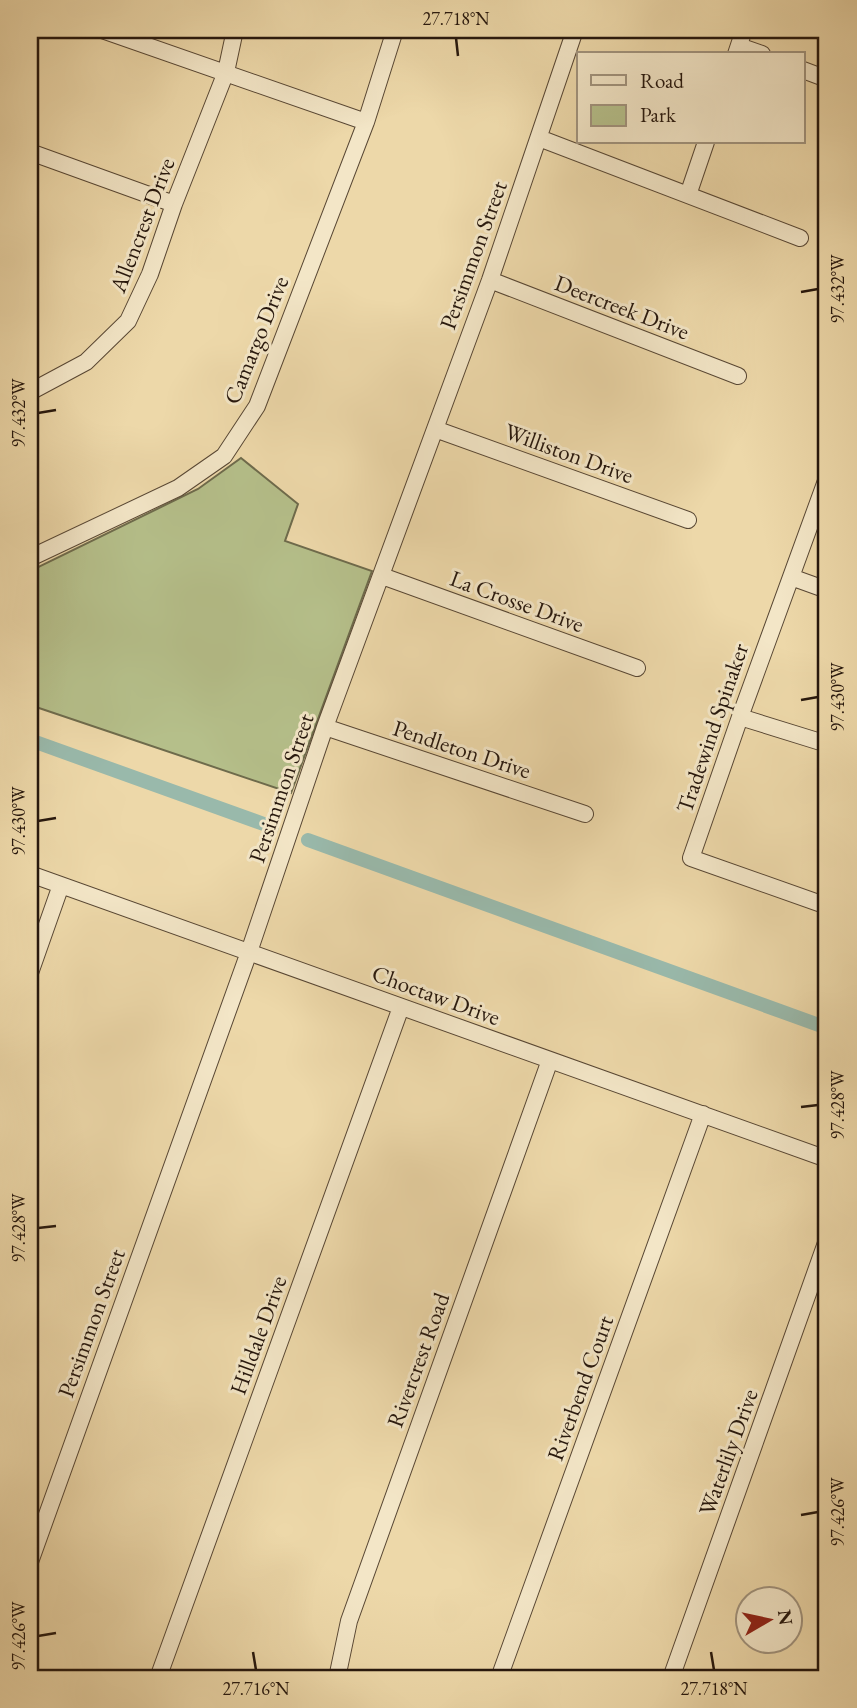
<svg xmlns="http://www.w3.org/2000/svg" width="857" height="1708" font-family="'EB Garamond',serif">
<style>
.green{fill:#b5bf8a;stroke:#6e6b4c;stroke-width:2}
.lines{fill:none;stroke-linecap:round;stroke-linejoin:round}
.canal{stroke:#99b9ab;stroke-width:14}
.street-casing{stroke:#584734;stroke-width:18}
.street{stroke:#f3e6c7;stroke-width:16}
.ticks{fill:none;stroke:#26170d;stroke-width:2.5}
.labels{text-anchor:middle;stroke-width:6;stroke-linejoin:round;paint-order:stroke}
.street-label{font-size:23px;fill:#26170d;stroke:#f3e6c7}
.neatline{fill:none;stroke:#26170d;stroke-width:2.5}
.ticks-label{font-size:18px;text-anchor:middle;fill:#26170d}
</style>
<rect width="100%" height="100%" fill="#edd8a9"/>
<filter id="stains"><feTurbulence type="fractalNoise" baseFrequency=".00286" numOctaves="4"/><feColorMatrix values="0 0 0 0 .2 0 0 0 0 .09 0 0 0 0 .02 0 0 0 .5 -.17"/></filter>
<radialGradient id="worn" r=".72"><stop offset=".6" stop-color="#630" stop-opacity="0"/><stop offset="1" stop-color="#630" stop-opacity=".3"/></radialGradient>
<path class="green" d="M241,458L298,504L285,541L372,571L291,793L30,705V571L198,489Z"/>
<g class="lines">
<path class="canal" d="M30,740L272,827
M308,840L827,1028"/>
<defs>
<path id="street" d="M102,30L366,122
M739,46L762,54
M736,54L744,30
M803,70L827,79
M539,138L800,238
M30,152L174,204
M688,195L706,142
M490,280L738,376
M30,392L86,362L128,321L150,274L174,204L226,72L235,30
M435,429L688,520
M827,478L740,717L691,858L827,906
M30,558L178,488L224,456L257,406L366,122L395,30
M382,576L637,668
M791,577L827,590
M740,717L827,744
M325,727L585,814
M30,874L827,1159
M30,973L61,885
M30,1562L249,952L325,727L490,280L575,30
M30,1677L32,1678
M158,1678L401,1007
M337,1678L349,1621L550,1060
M499,1678L703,1114
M671,1678L827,1240"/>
</defs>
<use href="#street" class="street-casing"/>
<use href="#street" class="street"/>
</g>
<path class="ticks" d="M456,38L458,56M801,292L818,289M38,413L56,410M801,700L818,697M38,821L56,818M801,1107L818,1105M38,1228L56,1226M801,1515L818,1512M38,1636L56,1633M253,1652L256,1670M711,1652L714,1670"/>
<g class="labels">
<g class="street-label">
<text transform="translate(142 225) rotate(-69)" y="8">Allencrest Drive</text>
<text transform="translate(473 255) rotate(-70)" y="8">Persimmon Street</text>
<text transform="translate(622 307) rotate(21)" y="8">Deercreek Drive</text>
<text transform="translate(256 340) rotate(-68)" y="8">Camargo Drive</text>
<text transform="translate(569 453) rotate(20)" y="8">Williston Drive</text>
<text transform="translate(517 601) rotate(20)" y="8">La Crosse Drive</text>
<text transform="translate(712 728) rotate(-71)" y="8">Tradewind Spinaker</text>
<text transform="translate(462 749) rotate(18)" y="8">Pendleton Drive</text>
<text transform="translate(281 788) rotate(-71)" y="8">Persimmon Street</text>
<text transform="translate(436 995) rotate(20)" y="8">Choctaw Drive</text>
<text transform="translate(91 1323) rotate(-70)" y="8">Persimmon Street</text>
<text transform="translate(258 1335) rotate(-70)" y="8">Hilldale Drive</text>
<text transform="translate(418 1360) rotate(-70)" y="8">Rivercrest Road</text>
<text transform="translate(580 1388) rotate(-70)" y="8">Riverbend Court</text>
<text transform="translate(728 1452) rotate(-70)" y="8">Waterlily Drive</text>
</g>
</g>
<rect width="857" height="1708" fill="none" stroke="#edd8a9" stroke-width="77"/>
<rect x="577" y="52" width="228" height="91" fill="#f3e6c7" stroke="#a1937d" stroke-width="2"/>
<rect x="591" y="75" width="35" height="10" fill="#f3e6c7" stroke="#a1937d" stroke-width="2"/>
<text x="640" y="88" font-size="21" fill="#26170d">Road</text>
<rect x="591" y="105" width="35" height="21" fill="#b5bf8a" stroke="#a1937d" stroke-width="2"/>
<text x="640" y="122" font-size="21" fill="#26170d">Park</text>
<g transform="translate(769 1620) rotate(81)"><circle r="33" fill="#f3e6c7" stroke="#a1937d" stroke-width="2"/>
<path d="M0-5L12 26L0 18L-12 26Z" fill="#8f2418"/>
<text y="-10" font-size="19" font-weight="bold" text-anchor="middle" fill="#26170d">N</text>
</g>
<rect x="38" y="38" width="780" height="1632" class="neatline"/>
<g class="ticks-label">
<text x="456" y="25">27.718°N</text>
<text transform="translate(838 289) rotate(-90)" y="6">97.432°W</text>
<text transform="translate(19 413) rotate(-90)" y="6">97.432°W</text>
<text transform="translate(838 697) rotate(-90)" y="6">97.430°W</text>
<text transform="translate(19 821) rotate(-90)" y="6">97.430°W</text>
<text transform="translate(838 1105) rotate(-90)" y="6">97.428°W</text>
<text transform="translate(19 1228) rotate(-90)" y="6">97.428°W</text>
<text transform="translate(838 1512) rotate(-90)" y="6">97.426°W</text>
<text transform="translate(19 1636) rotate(-90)" y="6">97.426°W</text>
<text x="256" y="1695">27.716°N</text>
<text x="714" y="1695">27.718°N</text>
</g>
<rect width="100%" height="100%" filter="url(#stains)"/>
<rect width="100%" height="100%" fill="url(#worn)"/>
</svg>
